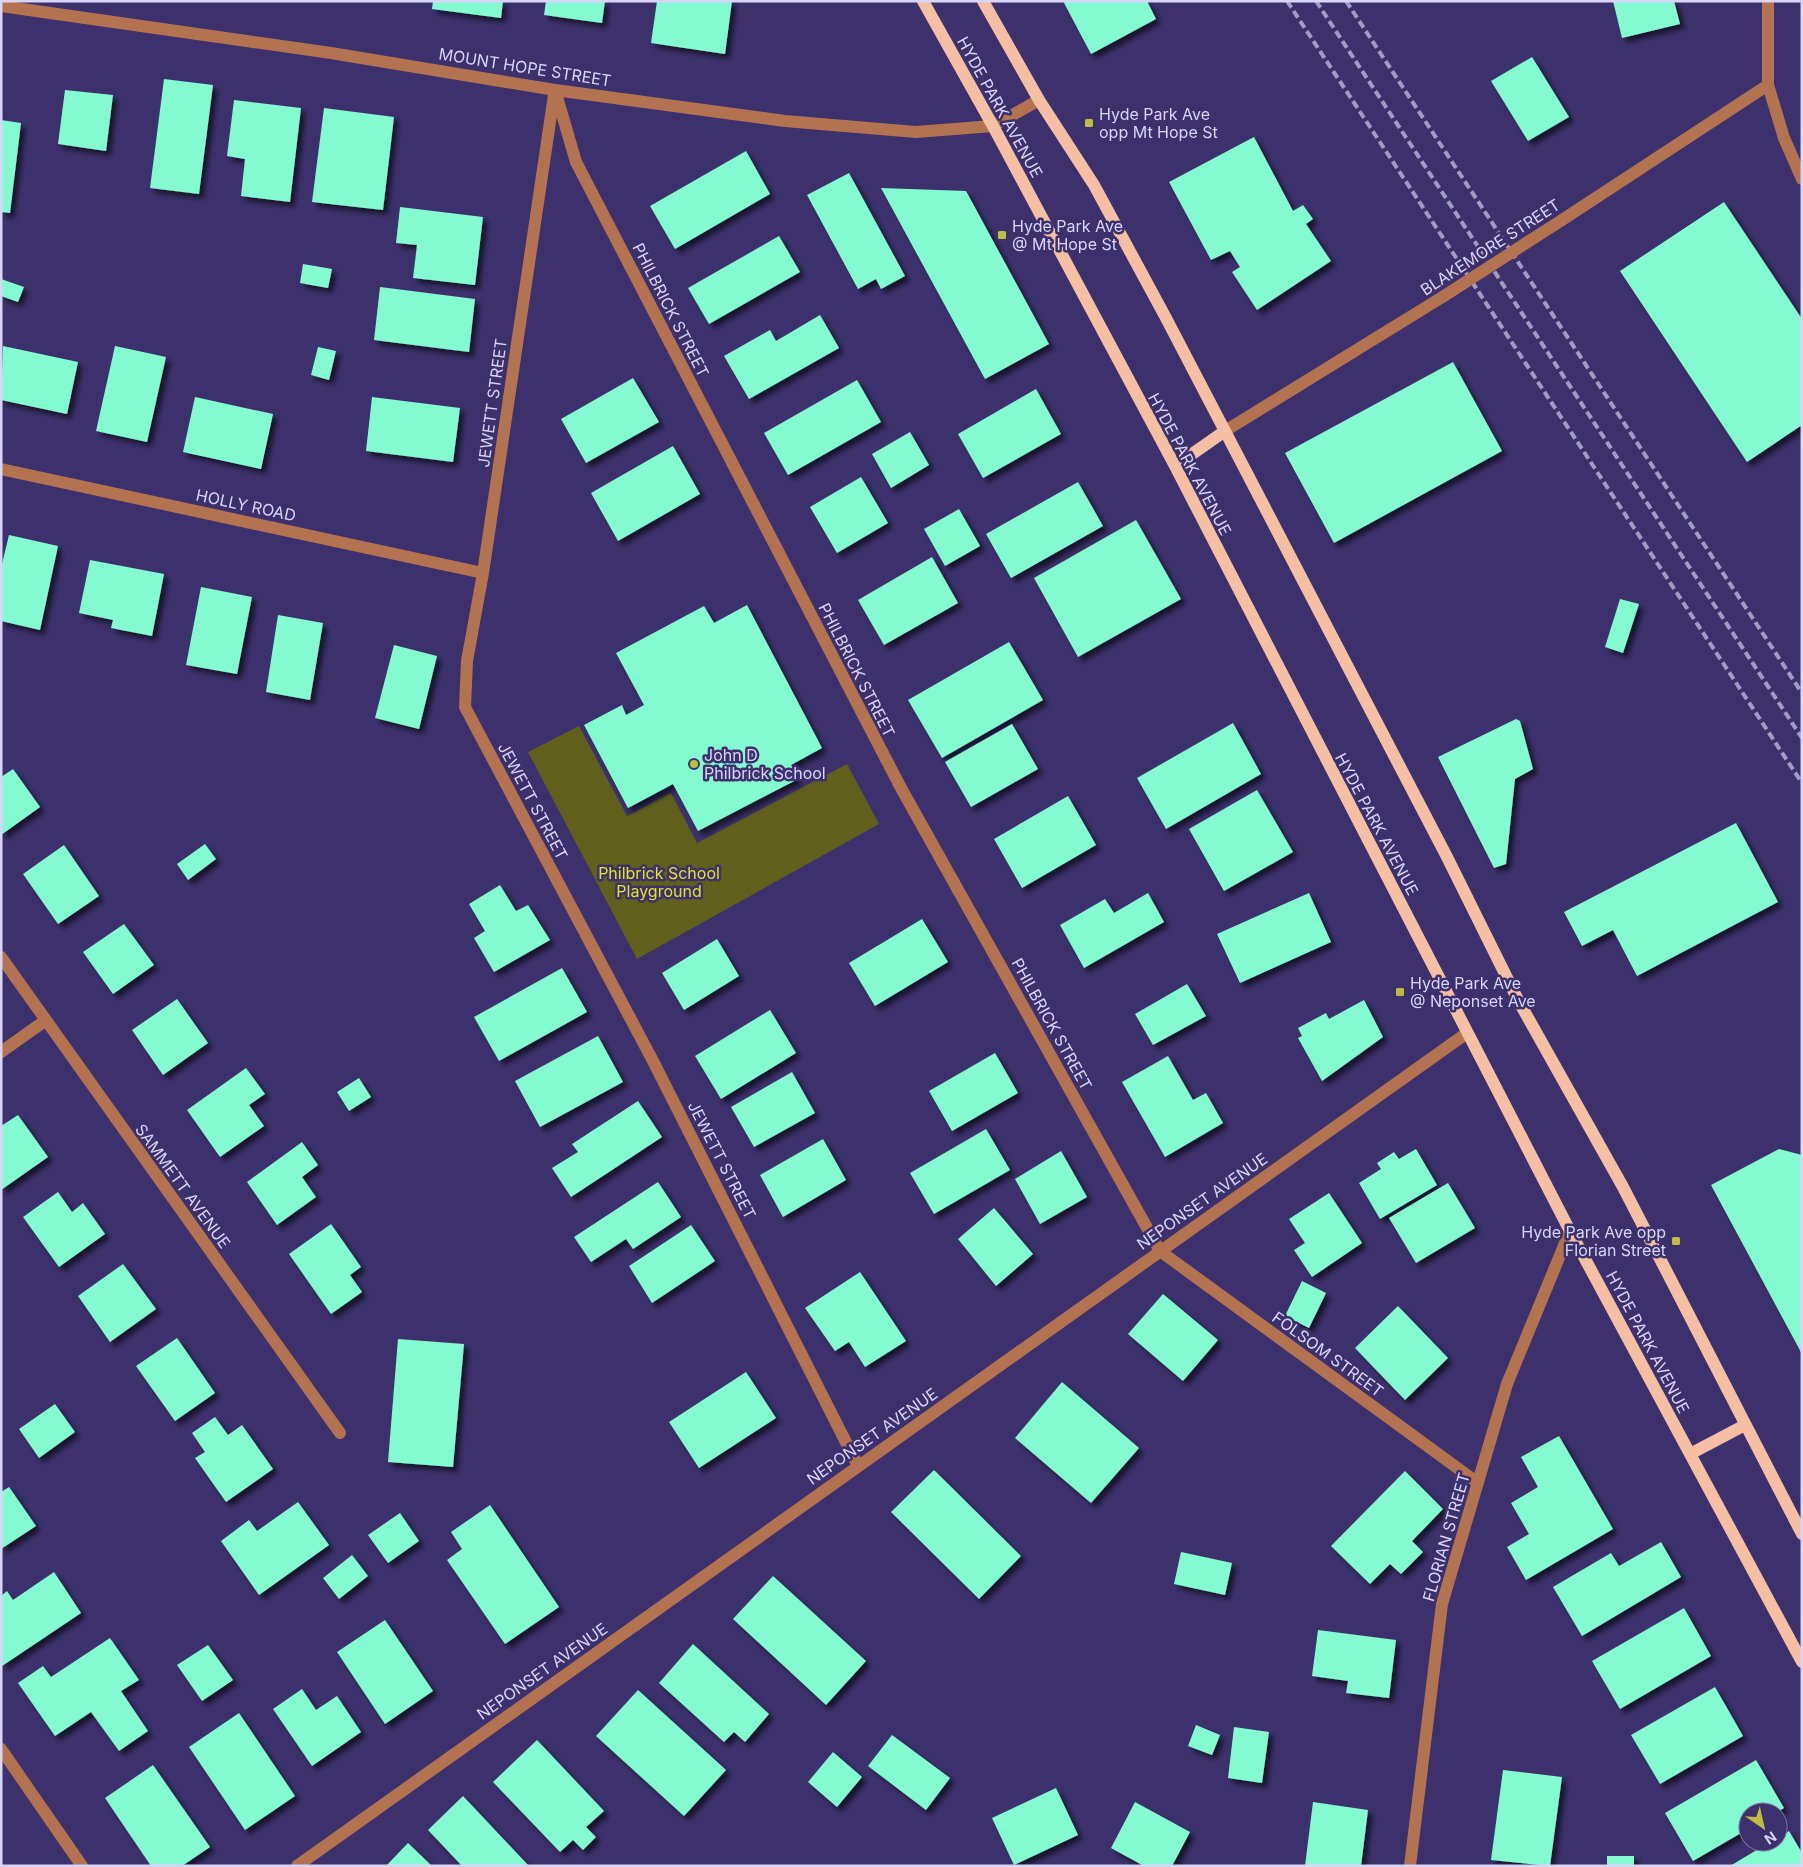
<svg xmlns="http://www.w3.org/2000/svg" width="1803" height="1867" font-family="Inter,sans-serif">
<style>
.green{fill:#60601c}
.building{fill:#84fad1;filter:url(#shadow)}
.lines{fill:none;stroke-linecap:round;stroke-linejoin:round}
.minor{stroke:#b47350;stroke-width:12}
.major{stroke:#f5bfa3;stroke-width:12}
.rail{stroke:#a19bc7;stroke-width:4;stroke-dasharray:8 4;stroke-linecap:butt}
.minor-bridge{stroke:#b47350;stroke-width:12}
.poi-dot{fill:#bfbe41;stroke:#3c316c;stroke-width:2}
.labels{text-anchor:middle;stroke-width:5;stroke-linejoin:round;paint-order:stroke}
.street-label{font-size:16px;fill:#d8d5f9;stroke:#3c316c}
.poi-label{font-size:16px;fill:#d8d5f9;stroke:#3c316c;text-anchor:start}
.park-label{font-size:16px;fill:#e4e226;stroke:#3c316c}
</style>
<defs>
<filter id="shadow"><feDropShadow dx="4.5" dy="4.5" stdDeviation="2.5" flood-color="#0009"/></filter>
</defs>
<rect width="100%" height="100%" fill="#3c316c"/>
<path class="green" d="M579,726L627,816L671,793L697,843L847,764L879,824L637,959L528,752Z"/>
<path class="building" d="M433,1H503L501,18L432,9Z
M546,1H605L602,23L544,15Z
M657,1H732L725,54L651,43Z
M1063,1H1147L1156,19L1091,54Z
M1613,1H1674L1680,24L1622,38Z
M1532,57L1569,117L1528,141L1491,81Z
M164,79L213,85L199,194L150,188Z
M65,90L113,95L106,151L58,144Z
M234,100L301,108L290,202L241,196L245,159L227,156Z
M324,108L394,117L383,210L312,202Z
M1,120L21,123L10,213L1,212Z
M1254,137L1293,211L1303,205L1313,219L1306,224L1331,261L1257,310L1232,272L1240,267L1230,251L1211,260L1169,182Z
M746,151L770,194L675,249L650,206Z
M849,173L905,276L881,289L876,279L858,289L807,195Z
M881,188L966,191L1049,344L985,379Z
M1724,202L1802,319V425L1747,462L1620,271Z
M400,207L483,217L475,285L413,278L417,245L396,243Z
M779,236L800,272L709,324L688,288Z
M303,264L332,269L328,288L300,283Z
M1,279L24,287L18,302L1,296Z
M380,287L475,299L469,352L374,340Z
M820,315L839,348L749,399L724,356L770,330L776,341Z
M3,346L78,362L67,414L1,400Z
M115,346L166,357L147,442L96,431Z
M318,347L336,351L329,380L311,375Z
M1453,362L1502,451L1334,543L1285,453Z
M633,378L659,422L586,463L561,419Z
M857,380L881,422L788,475L764,433Z
M1036,389L1061,434L983,478L958,434Z
M195,397L273,414L261,469L183,452Z
M372,397L460,408L453,462L366,451Z
M910,432L929,465L891,488L872,454Z
M673,446L700,494L618,541L591,493Z
M861,477L888,523L837,553L810,507Z
M1078,482L1103,526L1011,578L986,534Z
M959,509L980,546L945,566L924,529Z
M1136,520L1181,599L1078,657L1034,578Z
M9,535L58,546L40,630L1,621V568Z
M932,557L958,603L884,645L858,600Z
M90,560L164,574L152,636L111,628L113,620L79,613Z
M201,587L252,597L237,674L186,665Z
M1620,599L1639,604L1623,653L1605,647Z
M747,605L822,748L791,765L798,779L698,831L673,784L628,808L584,725L622,705L626,715L644,705L616,653L704,606L714,623Z
M278,615L323,623L310,700L266,692Z
M1009,642L1043,700L942,758L908,700Z
M394,645L437,656L419,729L375,718Z
M1516,719L1520,721L1533,769L1515,779L1506,864L1494,868L1438,757Z
M1233,723L1261,774L1166,829L1137,778Z
M1012,724L1038,769L971,807L945,762Z
M13,769L40,807L1,835V777Z
M1257,790L1293,852L1224,891L1189,829Z
M1068,796L1096,845L1022,888L994,839Z
M1736,823L1778,902L1637,976L1613,930L1582,946L1564,912Z
M205,844L216,859L188,880L177,864Z
M64,845L99,896L58,924L23,874Z
M500,885L516,911L528,905L550,940L494,972L474,938L485,931L469,904Z
M1148,893L1164,922L1084,968L1060,925L1105,899L1114,913Z
M1309,893L1331,942L1240,983L1217,934Z
M922,919L948,962L875,1006L849,963Z
M124,924L154,965L113,994L83,952Z
M717,939L739,976L684,1010L662,973Z
M562,968L587,1012L499,1061L474,1017Z
M1187,984L1206,1016L1153,1045L1135,1014Z
M177,999L208,1043L163,1075L132,1030Z
M1364,1000L1383,1037L1322,1081L1298,1038L1302,1036L1298,1028L1326,1013L1329,1019Z
M770,1010L796,1053L721,1099L695,1056Z
M598,1036L623,1082L540,1127L515,1081Z
M995,1053L1018,1093L952,1131L929,1091Z
M1168,1056L1193,1100L1206,1093L1223,1123L1165,1157L1122,1082Z
M246,1068L265,1094L249,1105L264,1126L220,1157L187,1110Z
M792,1072L815,1113L754,1147L731,1107Z
M359,1078L371,1097L349,1111L337,1092Z
M638,1101L662,1137L571,1197L552,1168L578,1152L572,1144Z
M18,1115L48,1157L1,1190V1126Z
M986,1129L1010,1170L934,1214L910,1173Z
M823,1139L846,1180L783,1217L760,1175Z
M302,1142L318,1165L302,1177L316,1197L277,1225L247,1182Z
M1416,1149L1437,1185L1380,1219L1359,1183L1381,1169L1377,1163L1394,1152L1399,1159Z
M1779,1149L1802,1155V1354L1711,1185Z
M1061,1151L1087,1197L1040,1224L1015,1179Z
M658,1182L681,1217L633,1249L626,1239L591,1262L574,1237Z
M1448,1183L1475,1228L1416,1263L1389,1218Z
M58,1192L72,1212L83,1203L105,1234L59,1267L23,1217Z
M1329,1193L1362,1243L1312,1277L1294,1250L1305,1243L1289,1219Z
M994,1208L1033,1254L996,1286L958,1239Z
M331,1224L361,1267L350,1275L362,1292L331,1314L289,1254Z
M691,1225L715,1261L652,1303L629,1266Z
M123,1264L156,1309L110,1342L78,1296Z
M860,1272L906,1341L865,1367L849,1342L835,1351L805,1308Z
M1302,1281L1326,1293L1309,1328L1285,1316Z
M1163,1294L1218,1340L1183,1381L1128,1334Z
M1398,1306L1448,1358L1405,1400L1355,1348Z
M177,1338L215,1393L175,1421L136,1366Z
M398,1339L464,1344L453,1467L388,1462Z
M746,1372L776,1418L699,1468L669,1422Z
M1062,1382L1139,1448L1091,1503L1015,1438Z
M55,1404L75,1432L39,1458L19,1429Z
M215,1417L228,1435L242,1425L273,1469L226,1502L195,1458L205,1452L192,1433Z
M1559,1436L1613,1529L1526,1580L1507,1547L1529,1534L1511,1503L1538,1487L1521,1457Z
M934,1470L1021,1556L979,1599L891,1512Z
M1405,1471L1443,1509L1412,1541L1423,1552L1401,1574L1390,1564L1370,1584L1331,1546Z
M9,1487L36,1526L1,1549V1492Z
M298,1502L329,1545L259,1595L221,1541L249,1520L257,1531Z
M490,1505L559,1607L505,1644L447,1560L462,1549L451,1532Z
M400,1513L419,1541L388,1563L368,1535Z
M1661,1542L1681,1577L1582,1636L1553,1587L1611,1553L1619,1566Z
M1181,1552L1232,1563L1225,1595L1174,1584Z
M352,1555L368,1576L339,1599L323,1578Z
M54,1572L81,1613L2,1666L1,1596L7,1591L13,1600Z
M773,1576L866,1661L826,1705L733,1619Z
M1684,1608L1711,1656L1620,1709L1592,1661Z
M385,1620L433,1691L385,1724L337,1652Z
M1318,1630L1396,1640L1389,1698L1346,1693L1348,1681L1312,1676Z
M110,1638L139,1680L121,1691L148,1731L119,1751L91,1712L55,1736L18,1683L43,1666L51,1677Z
M693,1644L769,1714L745,1742L734,1732L724,1742L659,1683Z
M208,1645L233,1680L202,1701L177,1665Z
M1715,1687L1743,1736L1660,1784L1631,1735Z
M302,1689L316,1710L337,1696L361,1732L312,1766L273,1709Z
M638,1690L726,1770L684,1816L596,1736Z
M239,1713L295,1796L245,1830L189,1747Z
M1196,1725L1220,1735L1212,1755L1188,1746Z
M1234,1727L1269,1732L1262,1783L1228,1778Z
M892,1735L950,1778L926,1810L868,1766Z
M537,1740L604,1811L586,1827L596,1837L583,1850L573,1840L560,1852L493,1782Z
M833,1752L862,1777L837,1807L808,1782Z
M1756,1760L1784,1808L1777,1812H1748V1829L1693,1861L1665,1813Z
M153,1765L210,1847L182,1866H151L105,1798Z
M1503,1770L1562,1777L1550,1866L1491,1860Z
M1056,1788L1078,1835L1014,1865L992,1818Z
M463,1796L529,1866H462L428,1830Z
M1135,1802L1190,1832L1172,1866H1144L1111,1848Z
M1313,1802L1368,1810L1361,1866H1305Z
M1789,1831L1802,1853V1866H1730L1770,1842H1778V1838Z
M408,1843L432,1866H386Z
M1607,1856H1634V1866H1607Z"/>
<g class="lines">
<path class="minor" d="M1768,1V85L1784,138L1802,179
M1,6L331,53L555,90L785,121L916,132L993,126L1039,100
M555,90L576,162L901,788L1160,1251L1478,1483
M554,95L483,573L467,661L465,707L653,1061L858,1466
M1562,220L1768,85
M1225,431L1444,296
M1,469L483,573
M1,957L340,1433
M1,1052L46,1020
M1,1749L82,1866
M297,1866L1467,1033
M1410,1866L1442,1604L1507,1384L1570,1231"/>
<path class="major" d="M923,1L993,126L1175,466L1570,1231L1802,1662
M983,1L1039,100L1094,185L1166,318L1447,857L1518,1000L1623,1187L1802,1534
M1175,466L1225,431
M1690,1454L1745,1425"/>
<path class="rail" d="M1287,1L1802,783
M1316,1L1802,738
M1346,1L1802,693"/>
<path class="minor-bridge" d="M1444,296L1562,220"/>
</g>
<g class="poi-dot">
<rect x="1084" y="118" width="10" height="10" rx="2.5"/>
<rect x="997" y="230" width="10" height="10" rx="2.5"/>
<circle cx="694" cy="764" r="5"/>
<rect x="1395" y="987" width="10" height="10" rx="2.5"/>
<rect x="1671" y="1236" width="10" height="10" rx="2.5"/>
</g>
<g class="labels">
<g class="street-label">
<text transform="translate(525 67) rotate(9)" y="6">MOUNT HOPE STREET</text>
<text transform="translate(1000 107) rotate(61)" y="6">HYDE PARK AVENUE</text>
<text transform="translate(1490 247) rotate(-33)" y="6">BLAKEMORE STREET</text>
<text transform="translate(671 310) rotate(63)" y="6">PHILBRICK STREET</text>
<text transform="translate(492 403) rotate(-82)" y="6">JEWETT STREET</text>
<text transform="translate(1190 464) rotate(62)" y="6">HYDE PARK AVENUE</text>
<text transform="translate(246 505) rotate(12)" y="6">HOLLY ROAD</text>
<text transform="translate(857 670) rotate(63)" y="6">PHILBRICK STREET</text>
<text transform="translate(533 801) rotate(62)" y="6">JEWETT STREET</text>
<text transform="translate(1377 824) rotate(62)" y="6">HYDE PARK AVENUE</text>
<text transform="translate(1052 1024) rotate(61)" y="6">PHILBRICK STREET</text>
<text transform="translate(722 1160) rotate(63)" y="6">JEWETT STREET</text>
<text transform="translate(183 1186) rotate(54)" y="6">SAMMETT AVENUE</text>
<text transform="translate(1202 1201) rotate(-35)" y="6">NEPONSET AVENUE</text>
<text transform="translate(1648 1342) rotate(62)" y="6">HYDE PARK AVENUE</text>
<text transform="translate(1328 1354) rotate(36)" y="6">FOLSOM STREET</text>
<text transform="translate(872 1436) rotate(-35)" y="6">NEPONSET AVENUE</text>
<text transform="translate(1446 1537) rotate(-74)" y="6">FLORIAN STREET</text>
<text transform="translate(542 1671) rotate(-35)" y="6">NEPONSET AVENUE</text>
</g>
<g class="poi-label">
<text x="1099" y="120">Hyde Park Ave<tspan x="1099" dy="18">opp Mt Hope St</tspan></text>
<text x="1012" y="232">Hyde Park Ave<tspan x="1012" dy="18">@ Mt Hope St</tspan></text>
<text x="704" y="761">John D<tspan x="704" dy="18">Philbrick School</tspan></text>
<text x="1410" y="989">Hyde Park Ave<tspan x="1410" dy="18">@ Neponset Ave</tspan></text>
<text x="1666" y="1238" text-anchor="end">Hyde Park Ave opp<tspan x="1666" dy="18">Florian Street</tspan></text>
</g>
<g class="park-label">
<text x="659" y="879">Philbrick School<tspan x="659" dy="18">Playground</tspan></text>
</g>
</g>
<rect width="1803" height="1867" fill="none" stroke="#d8d5f9" stroke-width="5"/>
<g transform="translate(1763 1827) rotate(146)"><circle r="24" fill="#3c316c" stroke="#7a73a4"/>
<path d="M0-4L9 19L0 12L-9 19Z" fill="#bfbe41"/>
<text y="-8" font-size="14" font-weight="bold" text-anchor="middle" fill="#d8d5f9">N</text>
</g>
</svg>
